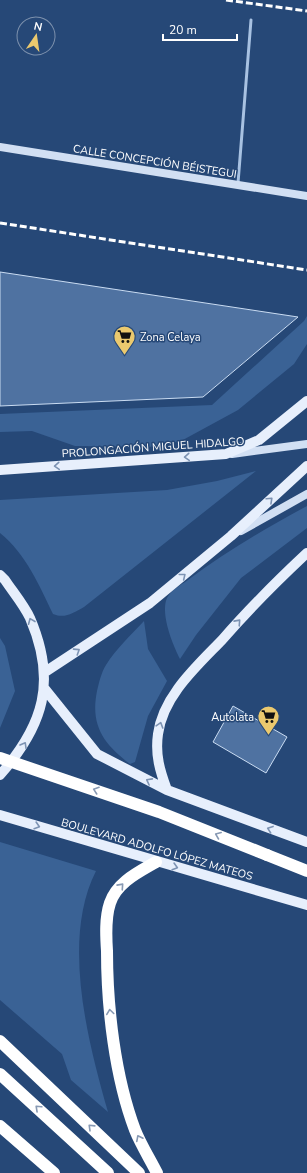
<svg xmlns="http://www.w3.org/2000/svg" width="307" height="1173" font-family="'Nunito Sans',sans-serif">
<style>
.green{fill:#3a6295}
.building{fill:#4f72a1;stroke:#cadcf2}
.lines{fill:none;stroke-linecap:round;stroke-linejoin:round}
.lane{stroke:#a8c2e2;stroke-width:3}
.secondary{stroke:#d1dff3;stroke-width:8}
.primary{stroke:#e7effc;stroke-width:10}
.highway{stroke:#fff;stroke-width:12}
.rail{stroke:#fff;stroke-width:3;stroke-dasharray:7 3;stroke-linecap:butt}
.highway-bridge{stroke:#fff;stroke-width:12}
.oneway{stroke:#7d93b3}
.oneway2{stroke:#889ab4}
.labels{text-anchor:middle;stroke-width:3;stroke-linejoin:round;paint-order:stroke}
.street-label{font-size:11px;fill:#fff;stroke:#264877}
.poi-label{font-size:11px;fill:#fff;stroke:#264877;text-anchor:start}
</style>
<rect width="100%" height="100%" fill="#264877"/>
<path class="green" d="M307,316V344L294,364L238,410L181,441L149,447L75,446L32,431L0,432V414L212,405L304,321Z
M256,471L84,607C73,613 65,619 53,614C39,585 26,554 0,533V500L167,490L217,481Z
M307,506V528L241,578L196,635L180,659C173,645 160,614 167,598C171,590 181,585 188,580C225,552 266,528 307,506Z
M144,621L148,649L167,681L148,716L135,762L130,764C104,744 90,726 97,691C99,683 101,673 106,665C116,649 131,635 144,621Z
M0,638L5,646L15,691L0,728Z
M0,842L96,871C61,940 88,1042 108,1112L71,1080L62,1054L0,1000Z"/>
<path class="building" d="M0,272L298,317L203,397L0,406Z
M233,706L287,737L266,773L213,742Z"/>
<g class="lines">
<path class="lane" d="M238,183L251,20"/>
<path class="secondary" d="M0,147L307,196
M232,454L307,444
M241,531L307,494"/>
<path class="primary" d="M0,470L226,454L259,440L307,401
M0,575L5,580C13,592 24,605 30,618C57,681 44,725 0,775
M45,672L150,603L231,536L307,466
M44,688L97,754L167,790L307,842
M167,790C160,771 155,755 158,734C163,696 197,666 222,640C249,609 277,581 307,553
M0,815L307,905"/>
<path class="highway" d="M267,855L307,871
M156,862C139,872 117,882 110,903C105,918 106,936 107,951C107,1008 115,1077 135,1130C141,1145 150,1159 157,1173
M0,1041L139,1173
M0,1074L108,1173
M0,1126L54,1173"/>
<path class="rail" d="M226,0L307,11
M0,223L307,270"/>
<path class="highway-bridge" d="M0,758L159,812L267,855"/>
</g>
<defs><path id="oneway-chevron" d="M-2-3.5L2.5 0L-2 3.5" fill="none" stroke-width="1.6" stroke-linecap="round" stroke-linejoin="round"/></defs>
<g class="oneway">
<use href="#oneway-chevron" transform="translate(187 457) rotate(176)"/>
<use href="#oneway-chevron" transform="translate(57 466) rotate(176)"/>
<use href="#oneway-chevron" transform="translate(270 500) rotate(-43)"/>
<use href="#oneway-chevron" transform="translate(183 576) rotate(-39)"/>
<use href="#oneway-chevron" transform="translate(31 621) rotate(-112)"/>
<use href="#oneway-chevron" transform="translate(238 622) rotate(-48)"/>
<use href="#oneway-chevron" transform="translate(77 651) rotate(-33)"/>
<use href="#oneway-chevron" transform="translate(160 725) rotate(-73)"/>
<use href="#oneway-chevron" transform="translate(24 745) rotate(-60)"/>
<use href="#oneway-chevron" transform="translate(149 781) rotate(-152)"/>
<use href="#oneway-chevron" transform="translate(37 826) rotate(17)"/>
<use href="#oneway-chevron" transform="translate(270 829) rotate(-160)"/>
<use href="#oneway-chevron" transform="translate(175 867) rotate(16)"/>
</g>
<g class="oneway2">
<use href="#oneway-chevron" transform="translate(96 790) rotate(-161)"/>
<use href="#oneway-chevron" transform="translate(218 835) rotate(-158)"/>
<use href="#oneway-chevron" transform="translate(121 886) rotate(-48)"/>
<use href="#oneway-chevron" transform="translate(110 1012) rotate(-98)"/>
<use href="#oneway-chevron" transform="translate(38 1108) rotate(-137)"/>
<use href="#oneway-chevron" transform="translate(91 1127) rotate(-136)"/>
<use href="#oneway-chevron" transform="translate(139 1138) rotate(-117)"/>
</g>
<defs>
<symbol id="supermarket-pin" viewBox="-11 -11 22 30"><path d="M0 17L-7.5 6A9.5 9.5 0 1 1 7.5 6Z" fill="#ebc96e" stroke="#264877"/><path d="M-6-5.5h2.5l.6 2H6L4.5 2H-2.5L-4.4-4H-6ZM-1.5 3.2a1.3 1.3 0 1 0 .1 0ZM3 3.2a1.3 1.3 0 1 0 .1 0Z" fill="#111"/></symbol>
</defs>
<g fill-rule="evenodd">
<use href="#supermarket-pin" x="112" y="324" width="25" height="34"/>
<use href="#supermarket-pin" x="256" y="704" width="25" height="34"/>
</g>
<g class="labels">
<g class="street-label">
<text transform="translate(155 161) rotate(9)" y="4">CALLE CONCEPCIÓN BÉISTEGUI</text>
<text transform="translate(153 447) rotate(-4)" y="4">PROLONGACIÓN MIGUEL HIDALGO</text>
<text transform="translate(157 849) rotate(16)" y="4">BOULEVARD ADOLFO LÓPEZ MATEOS</text>
</g>
<g class="poi-label">
<text x="140" y="341">Zona Celaya</text>
<text x="254" y="721" text-anchor="end">Autolata</text>
</g>
</g>
<g transform="translate(36 36) rotate(13)"><circle r="19" fill="#264877" stroke="#7d91ad"/>
<path d="M0-3L7 15L0 10L-7 15Z" fill="#ebc96e"/>
<text y="-6" font-size="11" font-weight="bold" text-anchor="middle" fill="#ffffff">N</text>
</g>
<path d="M163 34v6h74v-6" fill="none" stroke="#ffffff" stroke-width="2"/>
<text x="169" y="34" font-size="12" fill="#ffffff" stroke="#264877" stroke-width="3" paint-order="stroke">20 m</text>
</svg>
